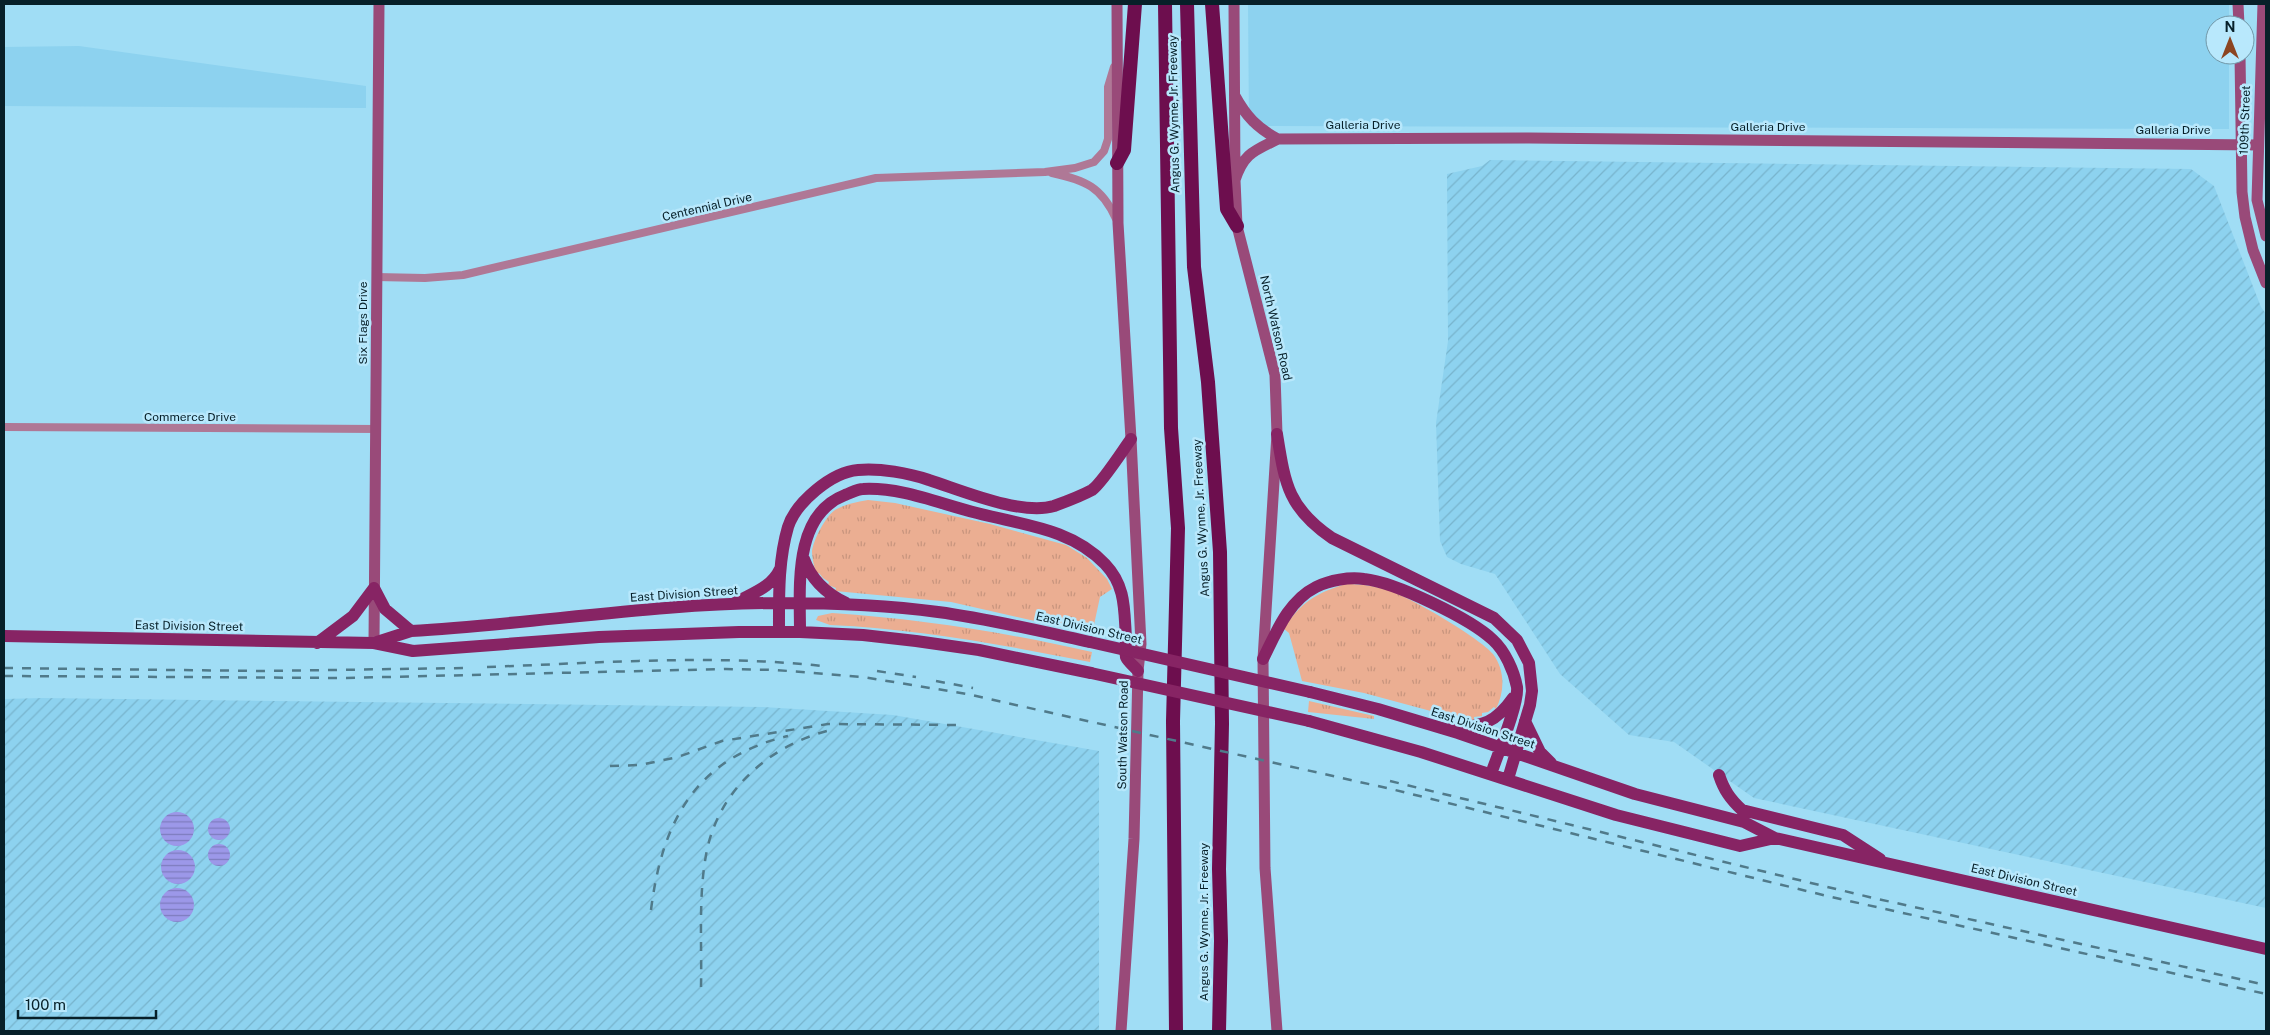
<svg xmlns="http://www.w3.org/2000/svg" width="2270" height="1035" font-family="'Public Sans',sans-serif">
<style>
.built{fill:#8dd2ef}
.industrial{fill:url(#industrial-furrows)}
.grass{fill:url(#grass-tufts)}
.water{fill:url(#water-rules)}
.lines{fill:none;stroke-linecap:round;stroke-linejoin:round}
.street{stroke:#af7896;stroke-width:8}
.secondary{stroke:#994a79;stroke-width:11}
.primary{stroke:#872464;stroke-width:12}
.highway{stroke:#6d0e4e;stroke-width:14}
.rail{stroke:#507a8a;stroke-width:2.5;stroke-dasharray:9 9;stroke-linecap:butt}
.primary-bridge{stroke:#872464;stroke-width:12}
.labels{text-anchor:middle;stroke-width:5;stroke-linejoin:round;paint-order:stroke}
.street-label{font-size:12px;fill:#072029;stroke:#b8e8fc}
</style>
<defs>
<pattern id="industrial-furrows" width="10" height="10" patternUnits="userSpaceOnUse" patternTransform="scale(1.25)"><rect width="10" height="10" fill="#8dd2ef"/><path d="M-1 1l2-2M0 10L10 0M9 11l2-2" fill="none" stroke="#78b4cd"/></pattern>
<pattern id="grass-tufts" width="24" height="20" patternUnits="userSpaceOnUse" patternTransform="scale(1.25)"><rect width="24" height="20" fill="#ebae92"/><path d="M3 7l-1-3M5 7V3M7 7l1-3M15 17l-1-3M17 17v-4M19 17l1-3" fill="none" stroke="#c8957e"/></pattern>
<pattern id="water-rules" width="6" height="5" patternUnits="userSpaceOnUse" patternTransform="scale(1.25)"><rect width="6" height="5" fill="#9c98e9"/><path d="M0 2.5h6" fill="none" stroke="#7d7cbd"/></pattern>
</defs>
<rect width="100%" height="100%" fill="#a0ddf5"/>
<path class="built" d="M1248,4H2229V25H2215V55H2229V129L1249,126Z
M79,46L366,86V108L4,106V47Z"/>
<path class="industrial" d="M1490,160L2191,169L2214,186L2261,307L2266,314V908L1754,798L1674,742L1629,735L1560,674L1495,574L1461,564L1447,557L1440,541L1436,423L1448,341L1447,174L1482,166Z
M42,698L763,707L893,715L1099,751V1031H4V699Z"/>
<path class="grass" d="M868,500L895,503L990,524L1066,545L1087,558L1107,579L1112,589L1100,597L1092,634L951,602L835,591L836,588L828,585L829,582L823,578L819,573L817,574C814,568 812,557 812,551C814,539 825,517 835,510C845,504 857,502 868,500Z
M1346,584C1361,584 1374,586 1388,590C1408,596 1480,638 1493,654C1505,670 1505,691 1496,709L1494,707L1488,712L1482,713V716L1474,717V720L1465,718L1464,720L1364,693L1302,681L1289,633L1284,629C1299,603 1318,592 1346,584Z
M832,613C921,619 1004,632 1092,652L1090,662C1004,645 918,629 830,625L816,620L818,616Z
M1309,701L1374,716V719L1308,712Z"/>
<path class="water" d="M160 829a17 17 0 1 1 34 0a17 17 0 1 1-34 0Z
M208 829a11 11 0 1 1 22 0a11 11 0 1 1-22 0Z
M208 855a11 11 0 1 1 22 0a11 11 0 1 1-22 0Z
M161 867a17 17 0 1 1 34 0a17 17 0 1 1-34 0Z
M160 905a17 17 0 1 1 34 0a17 17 0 1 1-34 0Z"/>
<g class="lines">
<path class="street" d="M1052,173C1085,180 1102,187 1116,219
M376,277L425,278L463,275L876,178L1045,172L1075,168L1094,162L1104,151L1108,139V87L1114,67
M4,427L377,429"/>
<path class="secondary" d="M1117,4L1118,223L1131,439L1141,644L1138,671L1134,839L1121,1031
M1234,4L1235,180L1237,226L1275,375L1277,434L1263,659L1265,868L1277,1031
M2238,4L2239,25
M2263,4L2257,200L2266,236
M2240,55L2242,192L2245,217L2253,250L2266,283
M1235,96C1246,116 1257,128 1278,139
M1235,180C1244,153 1254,151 1278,139L1529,138L2258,145
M374,643L379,4"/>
<path class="primary" d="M1277,434C1285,484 1288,508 1332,538L1494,618L1517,640L1529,663L1532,691L1530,705L1508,779
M804,559C811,579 827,594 846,603
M735,603C752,593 771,588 780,569
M779,632C779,597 778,561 788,527C796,502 832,472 858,470C880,468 909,473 929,480C961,490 1021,516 1054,506C1065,502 1081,496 1092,490C1102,483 1123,450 1131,439
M800,632C800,586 793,515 845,495C851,493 857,489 863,489C902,487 940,504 977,513C1022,525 1071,528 1105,564C1126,586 1124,609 1126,638C1126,644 1125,651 1126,657C1128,662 1135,667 1138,671
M4,636L374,643L413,651L599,637L739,632H800L863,635L916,641L979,650L1091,673
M377,642L411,631C534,624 657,603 780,603C833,603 886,605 938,612C990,619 1040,631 1090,642
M317,643L353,616L374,588L385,609L411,631
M1263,659C1276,633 1288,601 1316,587C1330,580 1349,577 1364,579C1395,582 1471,619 1493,640C1505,651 1514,671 1517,687C1519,704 1497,756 1491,774
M1310,692L1378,709L1458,733L1635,794L1744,822L1775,838L2266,949
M1309,721L1421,752L1616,815L1740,846L1775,838
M1525,721L1540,752L1551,763
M1451,729C1482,725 1494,725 1513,698
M1719,775C1724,790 1730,799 1742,810L1843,835L1880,859"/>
<path class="highway" d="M1165,4L1171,428L1178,528L1173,721L1176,1031
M1187,4L1194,267L1208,382L1220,552L1222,724L1219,869L1221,941L1219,1031
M1212,4L1227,209L1237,226
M1117,163L1124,150L1135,4"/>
<path class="rail" d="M487,667C598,663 711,654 822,666
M4,668L263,671L465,668
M877,671L916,677
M4,676L344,678L726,669L776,670L863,677L967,694L1391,789L1827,896L2266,994
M936,681L973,688
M610,766L640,765L678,757L722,741L828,724L962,725
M1390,781L1869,897L2266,985
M651,910C662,821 696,758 788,736
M701,987C702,943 698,893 707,850C720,788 772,744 831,730"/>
<path class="primary-bridge" d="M1090,642L1310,692
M1091,673L1309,721"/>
</g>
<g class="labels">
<g class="street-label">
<text transform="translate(1174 114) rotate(-91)" y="4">Angus G. Wynne, Jr. Freeway</text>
<text transform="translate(2245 120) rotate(-88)" y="4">109th Street</text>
<text x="1363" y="129">Galleria Drive</text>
<text x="1768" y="131">Galleria Drive</text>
<text x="2173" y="134">Galleria Drive</text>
<text transform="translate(707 207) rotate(-13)" y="4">Centennial Drive</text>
<text transform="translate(363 323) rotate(-90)" y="4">Six Flags Drive</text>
<text transform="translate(1276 328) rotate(77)" y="4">North Watson Road</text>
<text x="190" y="421">Commerce Drive</text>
<text transform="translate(1201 518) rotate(-93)" y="4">Angus G. Wynne, Jr. Freeway</text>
<text transform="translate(684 594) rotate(-4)" y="4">East Division Street</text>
<text transform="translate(189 626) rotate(1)" y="4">East Division Street</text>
<text transform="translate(1089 628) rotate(13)" y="4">East Division Street</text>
<text transform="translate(1483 728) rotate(18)" y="4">East Division Street</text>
<text transform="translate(1123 735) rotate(-89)" y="4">South Watson Road</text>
<text transform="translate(2024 880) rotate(13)" y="4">East Division Street</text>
<text transform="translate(1204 922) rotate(-90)" y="4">Angus G. Wynne, Jr. Freeway</text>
</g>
</g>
<rect width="2270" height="1035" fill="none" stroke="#072029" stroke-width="10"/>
<g transform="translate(2230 40)"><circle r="24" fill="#b8e8fc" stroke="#7198a8"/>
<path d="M0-4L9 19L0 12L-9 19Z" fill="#8c4521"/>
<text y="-8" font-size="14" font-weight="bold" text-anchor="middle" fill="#072029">N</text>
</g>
<path d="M18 1010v8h138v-8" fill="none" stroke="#072029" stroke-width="2.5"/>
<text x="25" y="1010" font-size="15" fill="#072029" stroke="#b8e8fc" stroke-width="4" paint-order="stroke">100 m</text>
</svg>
